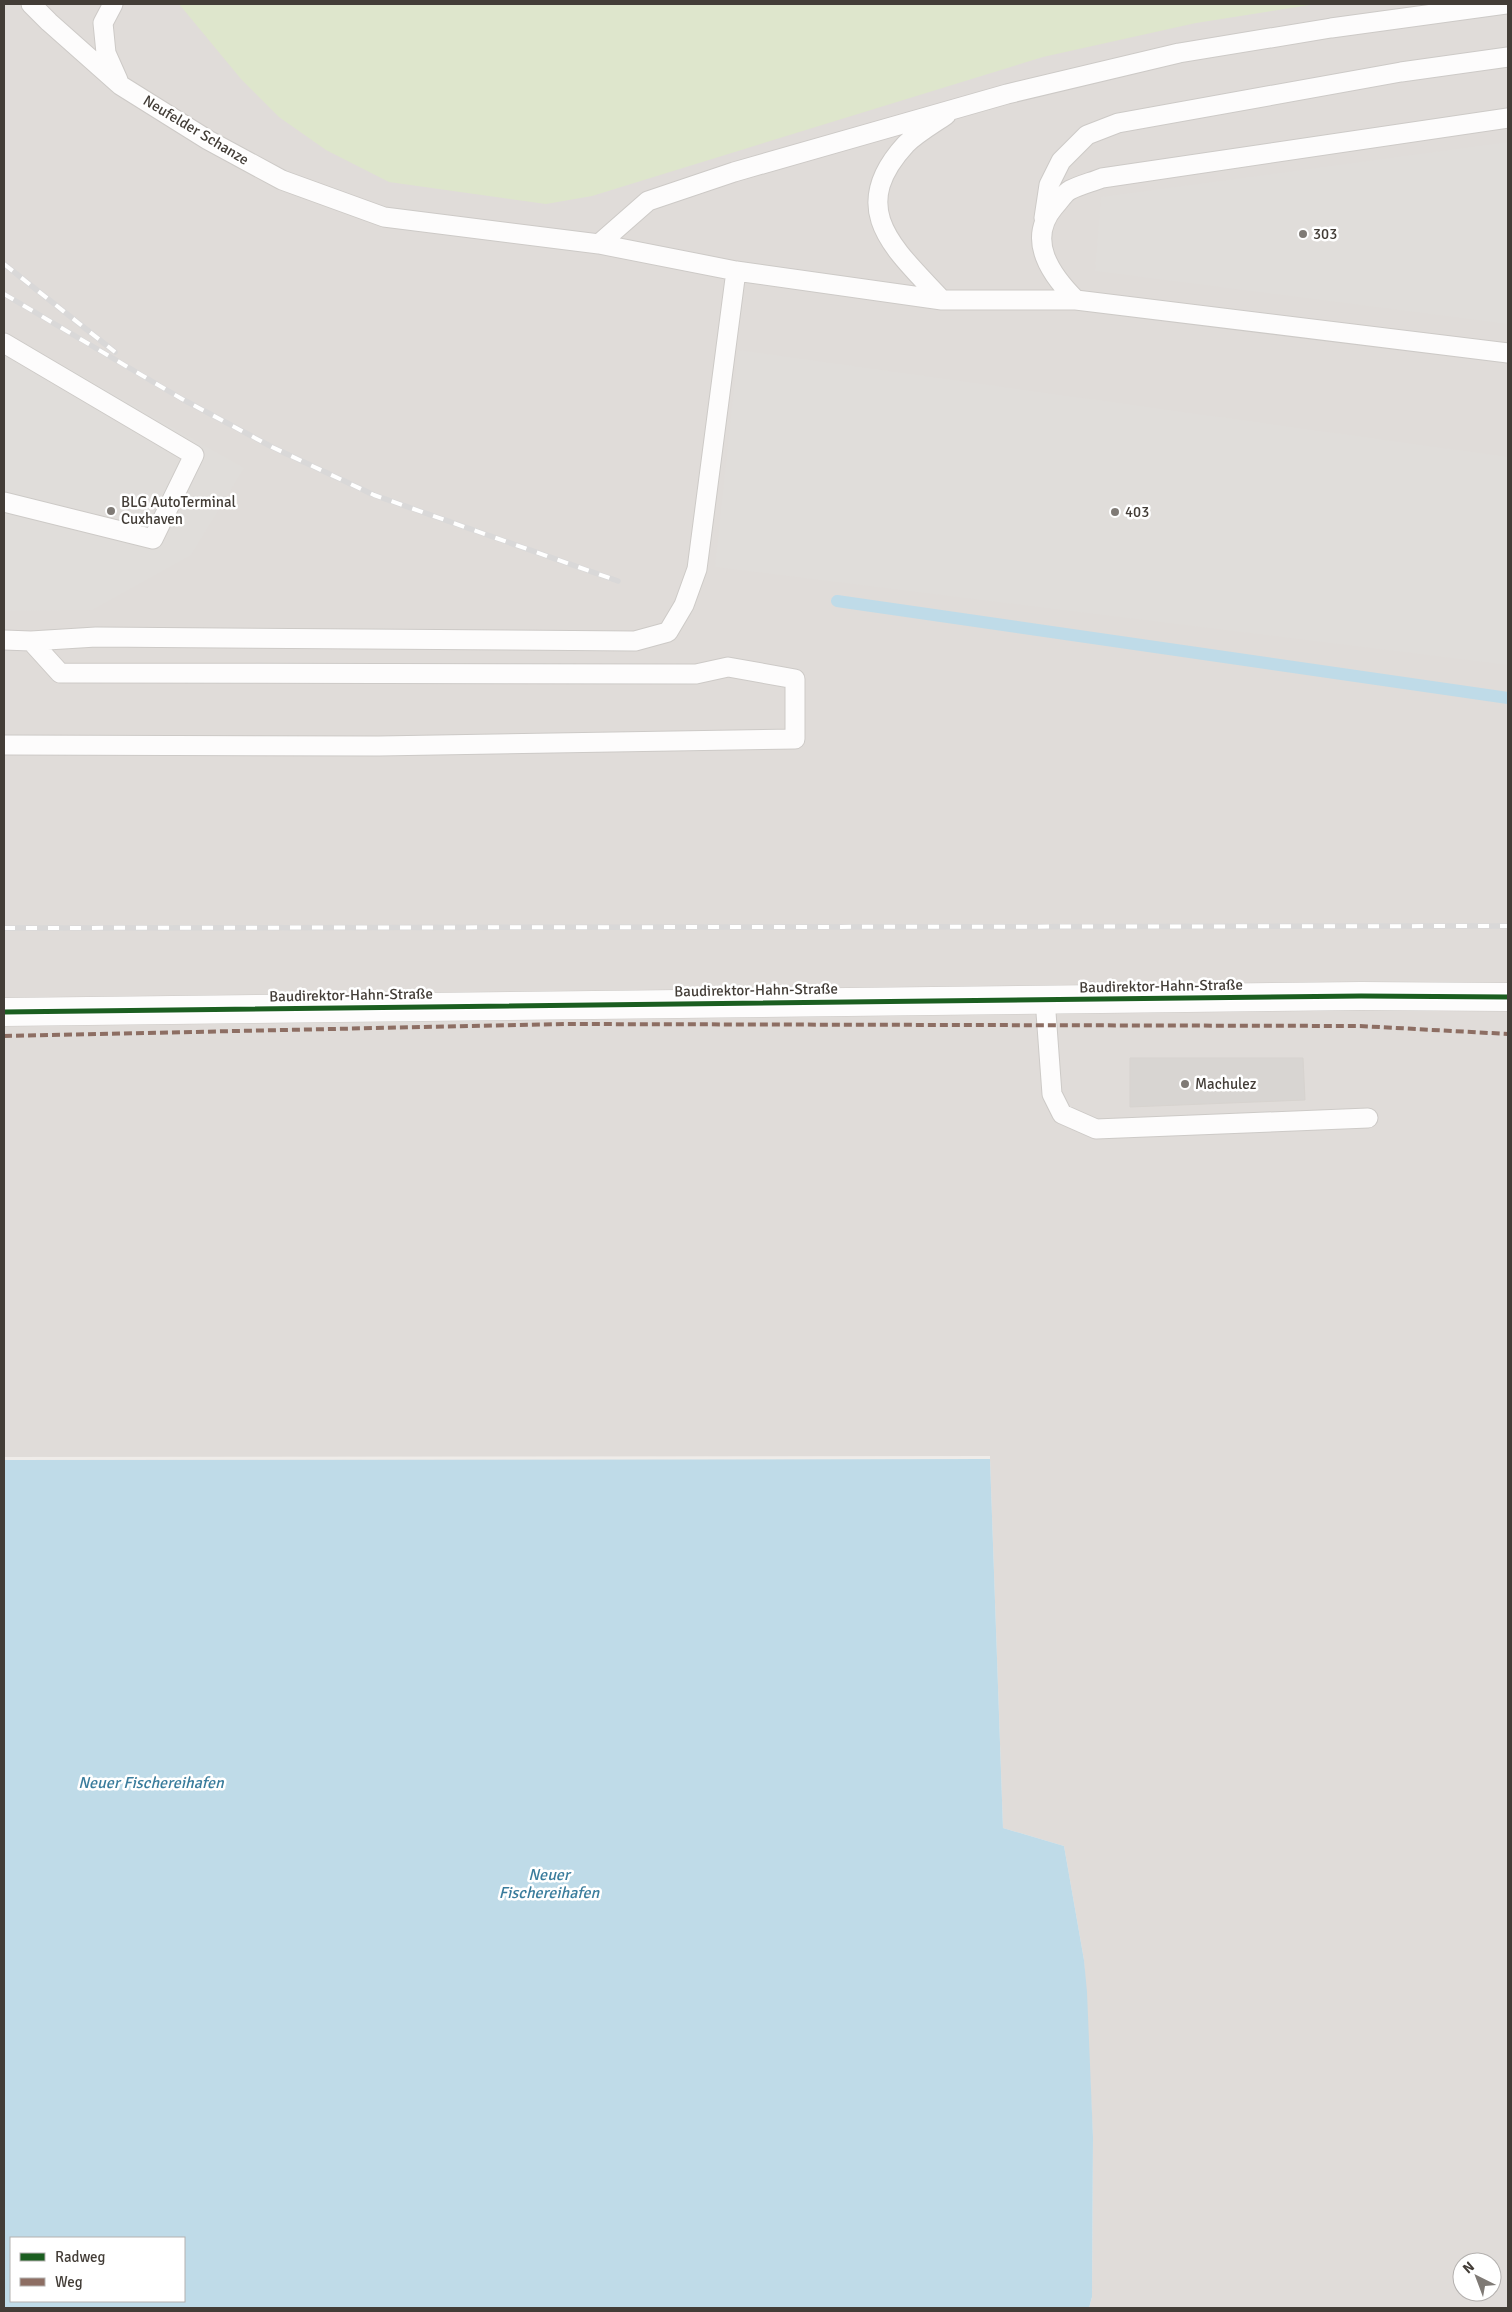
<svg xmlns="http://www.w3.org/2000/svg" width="1512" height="2312" font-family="Signika,sans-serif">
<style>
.industrial{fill:#e0dcd9;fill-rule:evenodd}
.green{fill:#dee6cc}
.parking{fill:#e0ddda}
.water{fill:#bfdbe8;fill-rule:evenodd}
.pier{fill:#efece9}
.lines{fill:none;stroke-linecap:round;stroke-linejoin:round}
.stream{stroke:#bfdbe8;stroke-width:12}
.building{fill:#d8d5d2;stroke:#d7d3cf}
.lane-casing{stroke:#cdcac7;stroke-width:21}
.street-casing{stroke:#cdcac7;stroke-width:29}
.lane{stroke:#fdfcfc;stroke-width:19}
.street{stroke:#fdfcfc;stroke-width:28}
.rail-casing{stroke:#d9d8d8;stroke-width:5.5}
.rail{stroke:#fff;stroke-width:4;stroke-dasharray:11;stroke-linecap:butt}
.quiet{stroke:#8d6e63;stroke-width:4;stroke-dasharray:8 4;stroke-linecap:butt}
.cycleway-casing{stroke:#fff;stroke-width:8}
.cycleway{stroke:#1b5e20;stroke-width:5}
.poi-dot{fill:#7f7a75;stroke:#fff;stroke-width:2}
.labels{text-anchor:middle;stroke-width:5;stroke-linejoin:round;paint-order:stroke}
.street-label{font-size:15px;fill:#433d37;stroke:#fff}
.poi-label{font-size:15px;fill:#433d37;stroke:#fff;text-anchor:start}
.water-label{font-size:16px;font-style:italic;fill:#3a7c9c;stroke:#fff}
</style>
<rect width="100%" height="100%" fill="#efece9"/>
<path class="industrial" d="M4,4H1508V2308H1089L1092,2297L1093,2137L1084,1960L1064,1846L1003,1828L990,1459L4,1460ZM1462,2262H1492V2292H1462Z"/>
<path class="green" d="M179,4H1316L1196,23L1043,57L592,196L546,204L389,182L326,150L279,117L241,79Z"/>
<path class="parking" d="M1508,142V324L1095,271L1101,197Z
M4,331L244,468L191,555L92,610L4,611Z
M738,350L1508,457V665L715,567Z"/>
<path class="water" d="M990,1459L1003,1828L1064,1846L1084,1960L1087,1992L1093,2137L1092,2297L1089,2308H4V1460ZM11,2238H184V2301H11Z"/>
<path class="pier" d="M990,1456V1459L4,1460V1457Z"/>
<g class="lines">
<path class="stream" d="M837,601L1508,698"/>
</g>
<path class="building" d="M1130,1058H1303L1305,1100L1130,1107Z"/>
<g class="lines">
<defs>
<path id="lane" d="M31,4L49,22L120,85L208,140L282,180L384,217L599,244L736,271L942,300H1076L1508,353
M113,4L103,23L106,53L118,80
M1044,218L1049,185L1061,161L1087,135L1118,123L1401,72L1508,57
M599,244L648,201L734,172L1007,94L1179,53L1331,28L1506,4
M942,300C895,249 845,210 906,144C917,133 933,124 946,115
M1076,300C1051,275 1026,240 1054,207C1059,202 1064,193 1070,190C1080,185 1092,182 1102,178L1508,118
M4,343L194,455L153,539L4,502
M4,640L31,641L60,673L696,674L728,667L795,679V739L379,746L4,745
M31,641L96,637L635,641L668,632L684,605L697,569L736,271
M1045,999L1052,1094L1062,1114L1096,1129L1368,1118"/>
<path id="street" d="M4,1012L1361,996L1508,997"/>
</defs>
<use href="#lane" class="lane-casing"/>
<use href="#street" class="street-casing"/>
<use href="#lane" class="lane"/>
<use href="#street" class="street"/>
<defs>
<path id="rail" d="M4,264L115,352
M4,294L182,399L272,447L374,495L618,581
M4,928L1508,926"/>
</defs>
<use href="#rail" class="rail-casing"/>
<use href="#rail" class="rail"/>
<path class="quiet" d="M4,1036L564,1024L1360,1026L1508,1034"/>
<defs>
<path id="cycleway" d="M4,1012L1361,996L1508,997"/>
</defs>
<use href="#cycleway" class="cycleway-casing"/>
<use href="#cycleway" class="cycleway"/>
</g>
<g class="poi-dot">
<circle cx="1303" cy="234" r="5"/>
<circle cx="111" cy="511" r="5"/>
<circle cx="1115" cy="512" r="5"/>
<circle cx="1185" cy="1084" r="5"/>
</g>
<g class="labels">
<g class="street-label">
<text transform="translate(196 130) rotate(31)" y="5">Neufelder Schanze</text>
<text transform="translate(1161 986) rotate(-1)" y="5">Baudirektor-Hahn-Straße</text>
<text transform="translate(756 990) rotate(-1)" y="5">Baudirektor-Hahn-Straße</text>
<text transform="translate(351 995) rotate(-1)" y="5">Baudirektor-Hahn-Straße</text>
</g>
<g class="poi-label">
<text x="1313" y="239">303</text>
<text x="121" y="507">BLG AutoTerminal<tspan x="121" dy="17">Cuxhaven</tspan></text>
<text x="1125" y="517">403</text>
<text x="1195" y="1089">Machulez</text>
</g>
<g class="water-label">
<text x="151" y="1788">Neuer Fischereihafen</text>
<text x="549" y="1880">Neuer<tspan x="549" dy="18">Fischereihafen</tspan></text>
</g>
</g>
<rect width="1512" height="2312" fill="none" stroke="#433d37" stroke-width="10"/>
<rect x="10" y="2237" width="175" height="65" fill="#ffffff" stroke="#b4b1af"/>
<rect x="20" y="2253" width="25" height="8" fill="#1b5e20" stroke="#b4b1af"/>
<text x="55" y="2262" font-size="15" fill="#433d37">Radweg</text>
<rect x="20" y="2278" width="25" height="8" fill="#8d6e63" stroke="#b4b1af"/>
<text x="55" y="2287" font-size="15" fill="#433d37">Weg</text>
<g transform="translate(1477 2277) rotate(318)"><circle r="24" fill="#ffffff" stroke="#b4b1af"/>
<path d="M0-4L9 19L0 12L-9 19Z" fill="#7f7a75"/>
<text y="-8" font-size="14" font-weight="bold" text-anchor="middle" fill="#433d37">N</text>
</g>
</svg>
